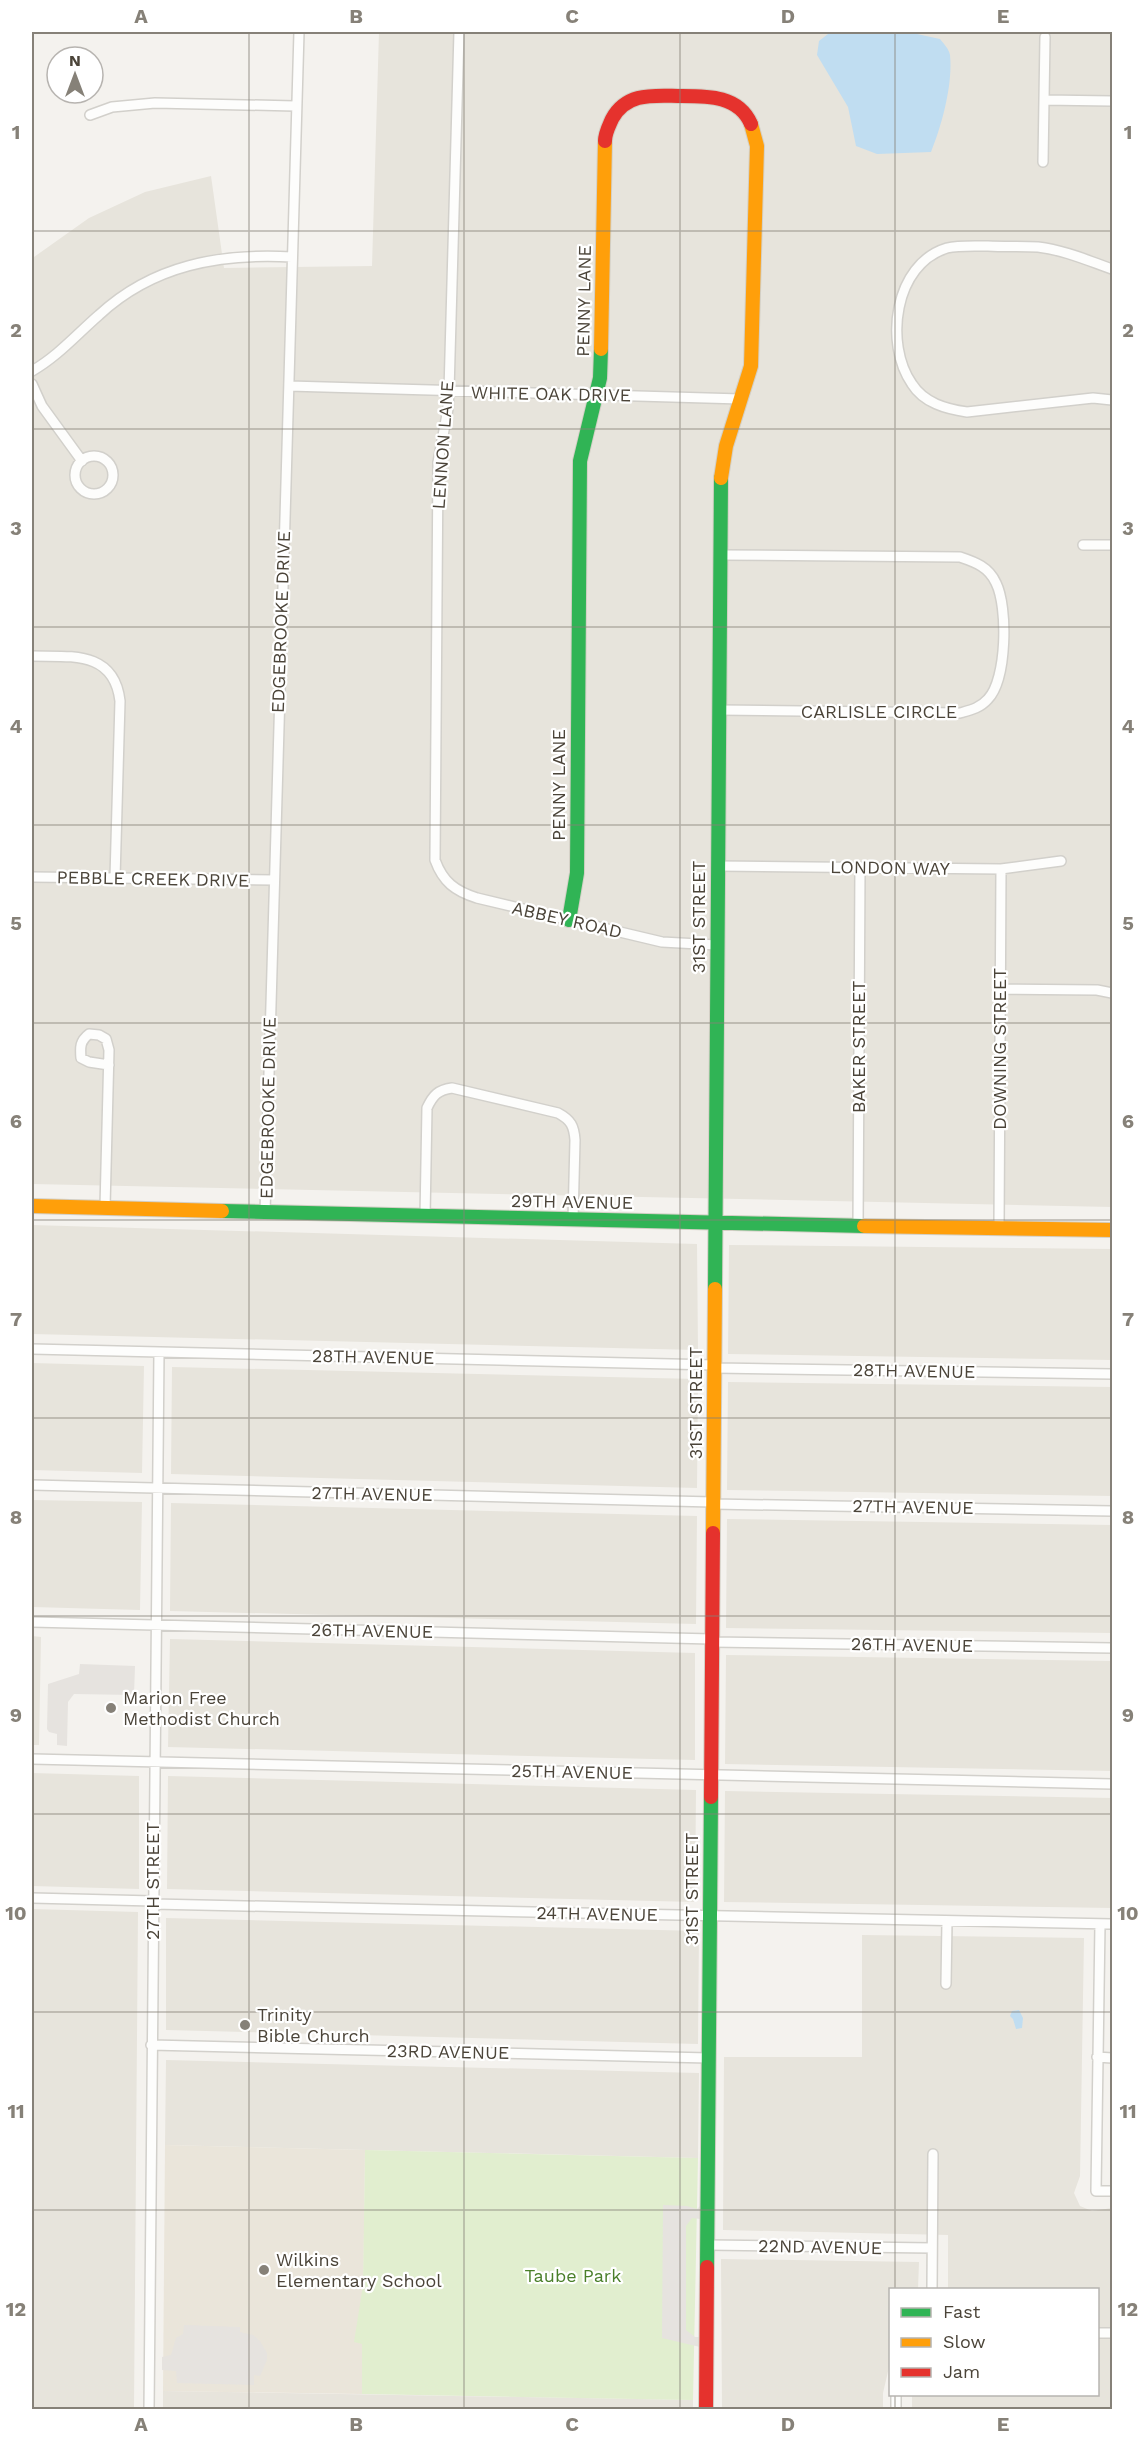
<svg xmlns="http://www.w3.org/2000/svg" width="1144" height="2441" font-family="'Work Sans',sans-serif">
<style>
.residential{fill:#e7e4dc}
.education{fill:#eae5da}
.green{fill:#e1eecf}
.parking{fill:#e6e3df}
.water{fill:#c0ddf1}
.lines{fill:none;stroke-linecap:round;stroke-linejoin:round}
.street-casing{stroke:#d2d0cb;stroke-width:12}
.fast-casing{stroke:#d3cfc5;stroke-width:16}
.slow-casing{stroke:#d3cfc5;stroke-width:16}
.jam-casing{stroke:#d3cfc5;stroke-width:16}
.street{stroke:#fdfdfc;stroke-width:9}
.fast{stroke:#30b455;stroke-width:14}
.slow{stroke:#ff9f0a;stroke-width:14}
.jam{stroke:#e5322d;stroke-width:14}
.grid{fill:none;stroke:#868178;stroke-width:1.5;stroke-opacity:0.55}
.poi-dot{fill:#868178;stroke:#fff;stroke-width:2}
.labels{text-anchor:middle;stroke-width:4.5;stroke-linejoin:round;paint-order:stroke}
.street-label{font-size:18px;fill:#4b4439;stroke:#fff}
.poi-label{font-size:18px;fill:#4b4439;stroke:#fff;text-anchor:start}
.park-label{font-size:18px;fill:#4a7f2a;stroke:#fff}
.neatline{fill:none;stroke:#868178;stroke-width:2}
.grid-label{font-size:20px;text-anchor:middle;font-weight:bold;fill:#868178}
</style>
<rect width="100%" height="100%" fill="#f4f2ee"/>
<path class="residential" d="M379,32H1112V1207L32,1184V248L34,257L89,218L145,192L211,176L224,268L372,266Z
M32,1225L697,1244L698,1350L32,1334Z
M729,1245L1112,1249V1360L728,1354Z
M32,1363L144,1366L142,1473L32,1470Z
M172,1367L698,1379L697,1488L171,1474Z
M728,1382L1112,1387V1496L727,1490Z
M32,1500L142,1502L140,1610L32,1607Z
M171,1503L697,1516L696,1624L170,1611Z
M727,1519L1112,1525V1633L726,1628Z
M32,1636L41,1637L39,1745H32Z
M170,1639L695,1653V1760L168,1747Z
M726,1655L1112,1661V1771L725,1764Z
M32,1773L139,1776V1889L32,1886Z
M168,1776L696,1790L695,1902L167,1889Z
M725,1791L1112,1798V1908L724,1902Z
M32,1909L138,1912L134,2409H32Z
M166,1918L699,1931L698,2044L166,2030Z
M862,1935L1084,1938L1080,2176L1074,2193L1080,2206L1092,2211L1112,2208V2409H912V2395L1098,2394V2290L948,2289V2235L723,2230L724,2057H862Z
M166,2060L699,2073L698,2158L165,2145Z
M721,2259L919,2262L918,2289L890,2290V2363L883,2393V2409H722Z
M163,2391L693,2400V2409L163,2410Z"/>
<path class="education" d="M165,2145L365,2150L362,2394L163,2391Z"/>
<path class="green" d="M365,2150L698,2158L693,2400L362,2394V2344L354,2342L363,2285Z"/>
<path class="parking" d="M80,1664L135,1666L134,1695L74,1694L68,1702L67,1746L57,1745V1734L49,1732L47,1729L48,1684L79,1674Z
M663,2205L687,2206L697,2209L700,2206V2219L692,2218L686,2226V2330L695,2337H700V2347L662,2338Z
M184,2325L240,2327V2332L253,2335L260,2341L267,2353V2360L260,2376L254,2375V2385L177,2383L176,2371L162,2370V2357L171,2355L176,2338L183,2334Z"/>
<path class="water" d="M828,34H917L940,39C944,44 949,49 950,55C953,84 942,125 931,152L877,154L856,146L848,107L817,55L819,41Z
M1019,2010L1023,2018L1022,2028L1016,2029L1013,2019L1010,2016L1012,2011Z"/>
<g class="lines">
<defs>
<path id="street" d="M459,32L449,391L448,409L438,462L435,860C443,882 455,891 477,898L662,942L717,945
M1044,100L1112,101
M90,115L112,107L155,103L295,106
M1043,162L1045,37
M1112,269C1089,261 1064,250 1038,247C1022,246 1004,247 988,246C976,246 959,245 947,248C894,264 884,344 912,384C924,403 946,409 967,412L1093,398L1112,400
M32,371C58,356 76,335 99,315C153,265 220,253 292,257
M32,384L42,406L82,461
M289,386L741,399
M75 475a19 19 0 1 1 38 0a19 19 0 1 1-38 0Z
M1083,545H1112
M32,656C70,657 114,650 120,701L115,878
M719,710L960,713C971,710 980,708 988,699C1007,679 1008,607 996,583C989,567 975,562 960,557L721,555
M718,866L1001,869L1061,861
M32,877L274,880
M1000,989L1097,990L1112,993
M105,1207L109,1050L106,1039L99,1035L89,1034C80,1041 80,1047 81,1058L89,1062L109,1065
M265,1213L299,32
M425,1217L427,1108C433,1095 438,1090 452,1088L558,1113C571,1120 574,1126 575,1140L573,1220
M858,1227L860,867
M999,1228L1001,869
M32,1349L715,1365
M715,1368L1112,1374
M32,1485L713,1502
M713,1504L1112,1511
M32,1622L712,1639
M712,1642L1112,1648
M32,1759L1112,1784
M32,1898L153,1901
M153,1904L1112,1924
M1100,1924L1096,2191H1112
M946,1984L947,1921
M151,2045L709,2058
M1097,2057L1112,2058
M708,2245L932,2248
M932,2290L933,2154
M1098,2333H1112
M896,2394V2410
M149,2410L159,1352"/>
<path id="fast" d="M569,920L577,873L580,461L600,378L601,349
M222,1211L864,1226
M715,1289L721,478
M707,2267L711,1797"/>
<path id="slow" d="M601,349L605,141
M721,478L726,446L751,366L757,146L751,124
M32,1206L222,1211
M864,1226L1112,1230
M713,1533L715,1289"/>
<path id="jam" d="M605,141C605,133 609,126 612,119C627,91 656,96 682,96C709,96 739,96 751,124
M711,1797L713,1533
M706,2410L707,2267"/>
</defs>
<use href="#street" class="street-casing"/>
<use href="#fast" class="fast-casing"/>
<use href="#slow" class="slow-casing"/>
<use href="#jam" class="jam-casing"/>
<use href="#street" class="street"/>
<use href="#fast" class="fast"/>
<use href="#slow" class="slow"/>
<use href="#jam" class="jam"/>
</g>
<path class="grid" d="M249,32V2410M464,32V2410M680,32V2410M895,32V2290M32,231H1112M32,429H1112M32,627H1112M32,825H1112M32,1023H1112M32,1220H1112M32,1418H1112M32,1616H1112M32,1814H1112M32,2012H1112M32,2210H1112M895,2394V2410"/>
<g class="poi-dot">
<circle cx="111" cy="1708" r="6"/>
<circle cx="245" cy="2025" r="6"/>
<circle cx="264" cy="2270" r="6"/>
</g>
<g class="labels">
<g class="street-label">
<text transform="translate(584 301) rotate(-89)" y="6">PENNY LANE</text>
<text transform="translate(551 394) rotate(1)" y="6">WHITE OAK DRIVE</text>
<text transform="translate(443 445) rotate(-86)" y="6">LENNON LANE</text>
<text transform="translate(281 622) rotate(-88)" y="6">EDGEBROOKE DRIVE</text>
<text x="879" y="718">CARLISLE CIRCLE</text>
<text transform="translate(559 785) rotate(-90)" y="6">PENNY LANE</text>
<text transform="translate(890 868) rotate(1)" y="6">LONDON WAY</text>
<text transform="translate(153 879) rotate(1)" y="6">PEBBLE CREEK DRIVE</text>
<text transform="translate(699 917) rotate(-90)" y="6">31ST STREET</text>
<text transform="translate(567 920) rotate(13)" y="6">ABBEY ROAD</text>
<text transform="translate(859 1047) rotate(-90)" y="6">BAKER STREET</text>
<text transform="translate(1000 1049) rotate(-90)" y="6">DOWNING STREET</text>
<text transform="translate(268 1108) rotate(-89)" y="6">EDGEBROOKE DRIVE</text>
<text transform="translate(572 1202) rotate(1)" y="6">29TH AVENUE</text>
<text transform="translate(373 1357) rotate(1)" y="6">28TH AVENUE</text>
<text transform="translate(914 1371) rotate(1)" y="6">28TH AVENUE</text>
<text transform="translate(696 1403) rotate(-90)" y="6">31ST STREET</text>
<text transform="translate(372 1494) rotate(1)" y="6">27TH AVENUE</text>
<text transform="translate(913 1507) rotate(1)" y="6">27TH AVENUE</text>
<text transform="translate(372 1631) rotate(1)" y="6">26TH AVENUE</text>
<text transform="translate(912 1645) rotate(1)" y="6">26TH AVENUE</text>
<text transform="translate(572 1772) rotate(1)" y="6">25TH AVENUE</text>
<text transform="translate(153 1881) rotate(-90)" y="6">27TH STREET</text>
<text transform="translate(692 1889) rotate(-90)" y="6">31ST STREET</text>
<text transform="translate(597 1914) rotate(1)" y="6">24TH AVENUE</text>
<text transform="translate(448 2052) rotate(1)" y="6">23RD AVENUE</text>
<text transform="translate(820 2247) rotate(1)" y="6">22ND AVENUE</text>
</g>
<g class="poi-label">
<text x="123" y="1704">Marion Free<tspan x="123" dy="21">Methodist Church</tspan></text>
<text x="257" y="2021">Trinity<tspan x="257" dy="21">Bible Church</tspan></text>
<text x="276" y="2266">Wilkins<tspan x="276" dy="21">Elementary School</tspan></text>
</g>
<g class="park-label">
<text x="573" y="2282">Taube Park</text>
</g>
</g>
<rect width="1144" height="2441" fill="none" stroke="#ffffff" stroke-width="66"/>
<rect x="889" y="2288" width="210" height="108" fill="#ffffff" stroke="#b7b4b0" stroke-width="1.5"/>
<rect x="901" y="2308" width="30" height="9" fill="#30b455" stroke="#b7b4b0" stroke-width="1.5"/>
<text x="943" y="2318" font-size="18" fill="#4b4439">Fast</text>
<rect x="901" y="2338" width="30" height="9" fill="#ff9f0a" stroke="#b7b4b0" stroke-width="1.5"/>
<text x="943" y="2348" font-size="18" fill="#4b4439">Slow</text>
<rect x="901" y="2368" width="30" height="9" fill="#e5322d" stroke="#b7b4b0" stroke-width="1.5"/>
<text x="943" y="2378" font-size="18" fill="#4b4439">Jam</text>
<g transform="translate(75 75)"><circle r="28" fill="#ffffff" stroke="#b7b4b0" stroke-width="1.5"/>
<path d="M0-4.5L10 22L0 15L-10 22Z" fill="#868178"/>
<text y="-9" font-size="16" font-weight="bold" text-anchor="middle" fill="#4b4439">N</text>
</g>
<rect x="33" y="33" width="1078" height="2375" class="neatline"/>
<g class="grid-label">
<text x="141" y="23">A</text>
<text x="356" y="23">B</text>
<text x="572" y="23">C</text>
<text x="788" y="23">D</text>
<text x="1003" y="23">E</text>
<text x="16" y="139">1</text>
<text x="1128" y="139">1</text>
<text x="16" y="337">2</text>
<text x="1128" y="337">2</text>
<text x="16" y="535">3</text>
<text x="1128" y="535">3</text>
<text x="16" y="733">4</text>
<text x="1128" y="733">4</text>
<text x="16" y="930">5</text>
<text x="1128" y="930">5</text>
<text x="16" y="1128">6</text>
<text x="1128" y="1128">6</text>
<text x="16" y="1326">7</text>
<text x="1128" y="1326">7</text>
<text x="16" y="1524">8</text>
<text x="1128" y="1524">8</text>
<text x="16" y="1722">9</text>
<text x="1128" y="1722">9</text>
<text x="16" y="1920">10</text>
<text x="1128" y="1920">10</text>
<text x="16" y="2118">11</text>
<text x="1128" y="2118">11</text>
<text x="16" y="2316">12</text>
<text x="1128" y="2316">12</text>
<text x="141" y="2431">A</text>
<text x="356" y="2431">B</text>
<text x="572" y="2431">C</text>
<text x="788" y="2431">D</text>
<text x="1003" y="2431">E</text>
</g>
</svg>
